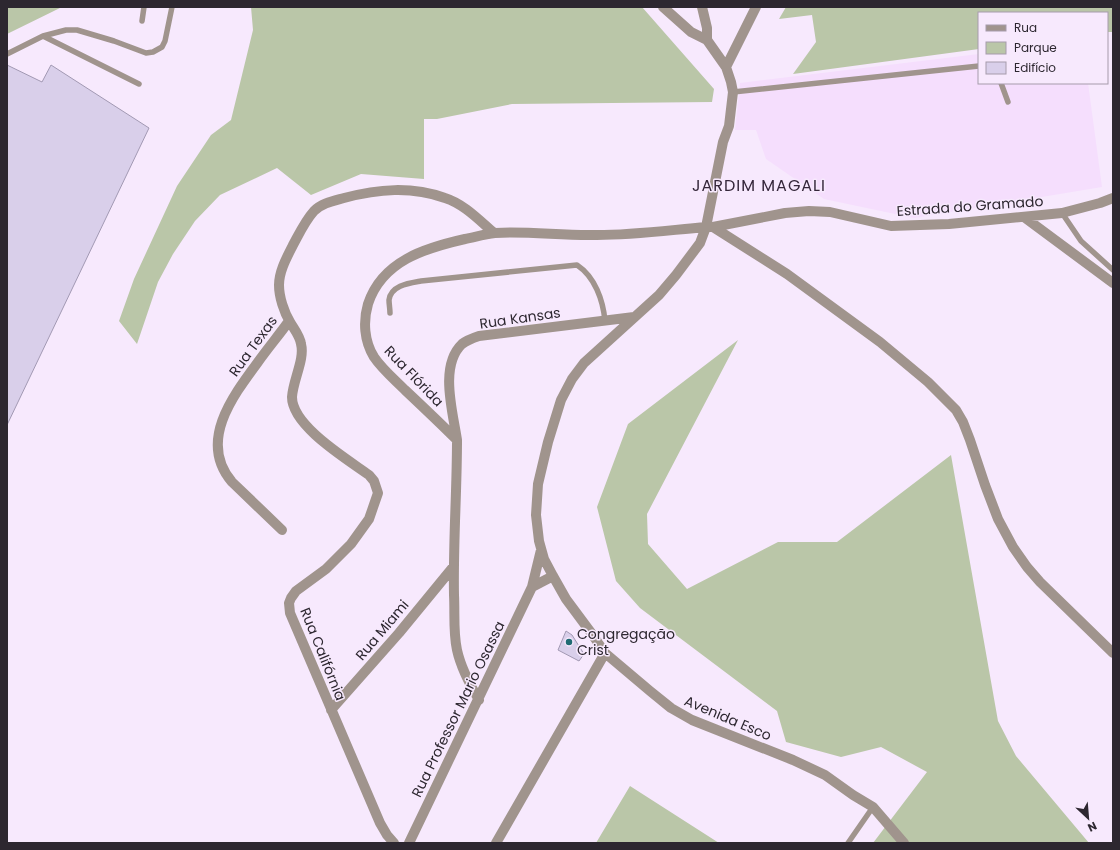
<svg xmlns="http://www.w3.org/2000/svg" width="1120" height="850" font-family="Poppins,sans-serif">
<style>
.built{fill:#f5defd}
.green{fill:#bac6a8}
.building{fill:#d9cfea;stroke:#a299b3}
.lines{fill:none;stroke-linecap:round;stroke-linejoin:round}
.service{stroke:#a0948d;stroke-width:5.5}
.minor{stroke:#a0948d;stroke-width:10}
.poi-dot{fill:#206b73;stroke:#f7e9fd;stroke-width:1.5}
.labels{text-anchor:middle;stroke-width:3;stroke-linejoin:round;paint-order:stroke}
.street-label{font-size:14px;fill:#2d2730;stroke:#f7e9fd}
.poi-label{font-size:14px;fill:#2d2730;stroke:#f7e9fd;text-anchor:start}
.quarter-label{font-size:16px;letter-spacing:1px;fill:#35273a;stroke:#f7e9fd}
</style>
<rect width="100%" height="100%" fill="#f7e9fd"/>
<path class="built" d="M979,54V83H1088L1102,187L914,218L824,199L766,159L756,130H735L740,83Z"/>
<path class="green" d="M7,7H62L7,34Z
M251,7H642L714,89L712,102L512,104L437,119H424V179L361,174L311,195L277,168L220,195L195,221L173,254L158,282L137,344L119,321L134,279L177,186L211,135L231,120L253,30Z
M786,7H1113V32H1107V13H979V49L793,74L816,42L812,15L779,19Z
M738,340L647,514L648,544L687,589L778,542H837L951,455L998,721L1016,756L1089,843H873L927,772L881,747L841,757L786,742L777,711L640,608L616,581L597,507L628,424Z
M630,786L719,843H596Z"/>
<path class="building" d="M7,65L42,82L51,65L149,128L7,425Z
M566,631L572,635L584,654L579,661L558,650Z"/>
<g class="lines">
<path class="service" d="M142,21L144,7
M43,36L139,84
M7,54L43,36L66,30H77L114,41L146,53L153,52L162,47L165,41L172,7
M1001,83L1008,102
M733,92L979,66
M1062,213L1081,241L1113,270
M390,313C390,309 389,304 389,300C391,285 410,283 421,281L577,265C595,277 603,300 605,321
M848,843L873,807"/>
<path class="minor" d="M663,7L691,32L707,40
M702,7L707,28V40L726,67L731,82L733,92L729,126L723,142L706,227L700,243L676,275L659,295L584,363L572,379L561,400L548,442L538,484L536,515L539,541L544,559L553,576L566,599L592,634L605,653L650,691L671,708L692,720L793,760L825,775L853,795L873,807L904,843
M726,67L756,7
M1024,217L1113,283
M713,227L787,274L880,342L928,382L956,410L963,422L970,440L985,485L998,519L1013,547L1027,567L1040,582L1113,653
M457,440C453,412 439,366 462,344C467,340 473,338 479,336L634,317
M282,530L232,482C198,442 232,397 258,362C268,348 279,335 289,321
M532,587L553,576
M479,700C470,685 461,668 457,650C453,632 455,613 454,595C453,543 457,492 457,440C440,423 422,406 405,390C394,379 382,369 374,357C364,341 363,321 368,304C382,261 425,248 465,239C475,237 485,234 495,233C529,231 563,236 597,235C634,235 670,230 706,227H713L785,213L809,211L830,212L891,226L949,224L1062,213L1100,203L1113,198
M331,710L399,633L454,566
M394,843L387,835L380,823L290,613L289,603L291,598L296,591L326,569L351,544L369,519L378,493L374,481L369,475C347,459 292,426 292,397C293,380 305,359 301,344C300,336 294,329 290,322C284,312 279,297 279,285C279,271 287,257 293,245C299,234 305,221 314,211C322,203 333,201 344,198C378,189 411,186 445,198C464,204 479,220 494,233
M409,843L532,587L541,550
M496,843L605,653"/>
</g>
<circle class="poi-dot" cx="569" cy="642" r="4"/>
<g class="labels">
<g class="street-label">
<text transform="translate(970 206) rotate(-4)" y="5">Estrada do Gramado</text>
<text transform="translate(520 318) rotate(-8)" y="5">Rua Kansas</text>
<text transform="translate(253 346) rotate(-54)" y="5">Rua Texas</text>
<text transform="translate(414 376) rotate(46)" y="5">Rua Flórida</text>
<text transform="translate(382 630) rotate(-50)" y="5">Rua Miami</text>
<text transform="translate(323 654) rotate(68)" y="5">Rua Califórnia</text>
<text transform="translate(458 709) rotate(-64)" y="5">Rua Professor Mario Osassa</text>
<text transform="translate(728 718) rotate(23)" y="5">Avenida Esco</text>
</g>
<g class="poi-label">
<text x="577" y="639">Congregação<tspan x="577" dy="16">Crist</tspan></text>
</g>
<g class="quarter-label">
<text x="759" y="191">JARDIM MAGALI</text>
</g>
</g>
<rect width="1120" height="850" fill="none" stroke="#2d2730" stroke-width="16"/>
<rect x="978" y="12" width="130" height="72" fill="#f7e9fd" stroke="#a69bab"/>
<rect x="986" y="25" width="20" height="6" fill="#a0948d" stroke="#a69bab"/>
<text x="1014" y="32" font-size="12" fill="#2d2730">Rua</text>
<rect x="986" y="42" width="20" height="12" fill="#bac6a8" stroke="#a69bab"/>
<text x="1014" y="52" font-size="12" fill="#2d2730">Parque</text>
<rect x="986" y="62" width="20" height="12" fill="#d9cfea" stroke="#a69bab"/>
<text x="1014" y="72" font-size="12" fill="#2d2730">Edifício</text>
<g transform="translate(1088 818) rotate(154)" stroke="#f7e9fd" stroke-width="3" paint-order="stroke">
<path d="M0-3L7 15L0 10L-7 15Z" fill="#2d2730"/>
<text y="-6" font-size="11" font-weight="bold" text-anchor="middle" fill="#2d2730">N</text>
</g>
</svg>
